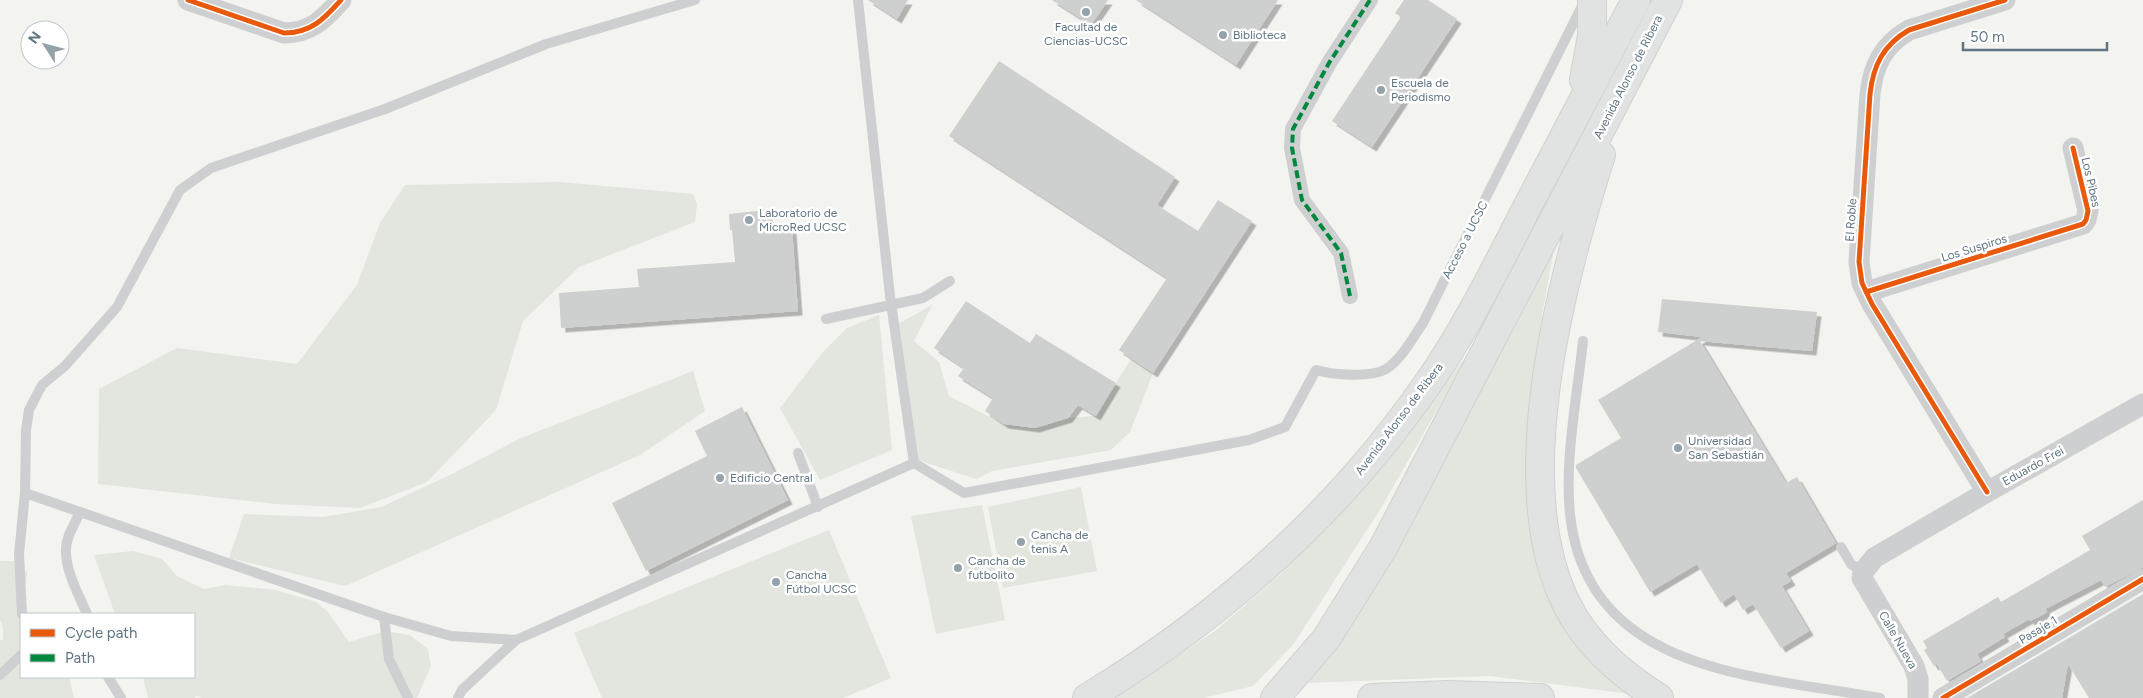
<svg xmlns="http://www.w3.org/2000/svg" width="2143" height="698" font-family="Figtree,sans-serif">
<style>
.green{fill:#e2e6de}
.building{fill:#cecfcf;filter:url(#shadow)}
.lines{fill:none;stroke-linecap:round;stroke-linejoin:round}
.primary-casing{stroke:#ced0d0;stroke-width:30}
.trunk-casing{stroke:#d0d1d0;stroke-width:30}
.service{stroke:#cecfd0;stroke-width:10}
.pedestrian{stroke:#cecfd0;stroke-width:16}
.minor{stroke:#cecfd0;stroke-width:21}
.primary{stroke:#e1e2e2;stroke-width:28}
.trunk{stroke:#e1e2e2;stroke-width:28}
.quiet{stroke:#00873e;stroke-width:4;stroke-dasharray:8 4;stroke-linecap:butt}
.cycleway-casing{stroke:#fff;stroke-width:8}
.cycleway{stroke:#e8590c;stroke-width:5}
.poi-dot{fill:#93a1a9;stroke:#fff;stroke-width:2}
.labels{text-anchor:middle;stroke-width:5;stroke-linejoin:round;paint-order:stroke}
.poi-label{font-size:12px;fill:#607583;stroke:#fff;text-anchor:start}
.street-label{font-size:12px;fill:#607583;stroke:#fff}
</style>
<defs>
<filter id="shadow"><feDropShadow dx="4.5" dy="4.5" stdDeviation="0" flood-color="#0004"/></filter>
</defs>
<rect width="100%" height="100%" fill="#f3f3f0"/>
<path class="green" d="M560,182L693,194L697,204L695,222L579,267L523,321L496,410L427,482L360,508L276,504L98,484L99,389L177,348L297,364L357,285L380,223L405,185Z
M1555,244L1542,315L1536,383L1540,550L1630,694L1490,676L1308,683L1336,647Z
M932,305L914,341L939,362L949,396L1004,424L1035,428L1068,418L1095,416L1131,359L1153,373L1130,432L1111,450L992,471L976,479L918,460L898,324Z
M879,315L892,450L820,480L780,408L823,352L847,328Z
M1472,349L1381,508L1293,645L1253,686L1204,698H1113L1215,631L1281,574L1342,511L1409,431Z
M693,371L705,411L640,455L345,586L229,558L244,514L323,517L381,507L450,475L521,438Z
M1081,487L1097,571L1003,588L988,507Z
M982,505L1005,620L936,634L911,516Z
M829,530L891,678L843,698H602L574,633Z
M133,551L162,559L177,576L204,589L225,585L276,590L316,602L328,612L349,642L385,631L410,635L428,649L431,666L417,698H201L196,695L195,698H148L143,677H194V614H115L94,555Z
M0,561H16L27,573C26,585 20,605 30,614H21V677H69L74,698H0V641L3,639V627L0,620Z"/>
<path class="building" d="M868,0H908L897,19Z
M1052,0H1108L1091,25Z
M1136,0H1278L1236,65Z
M1404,0H1428L1457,19L1372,147L1332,121L1401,17L1395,13Z
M999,61L1175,177L1157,205L1198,231L1218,200L1252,221L1153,373L1119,350L1167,278L949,136Z
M767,210L770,231L792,229L798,311L561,328L559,293L639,287L637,269L735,262L732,230H730L729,214Z
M1662,299L1817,312L1812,351L1700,341L1786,483L1797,477L1836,543L1786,573L1791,581L1782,586L1809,631L1781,648L1753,604L1743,610L1734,594L1721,603L1697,564L1650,592L1576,468V465L1621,438L1598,400L1702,337L1658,332Z
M966,301L1030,343L1036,334L1116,383L1096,416L1078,405L1068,418L1035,428L1004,424L985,411L993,398L958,376L964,368L934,348Z
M742,407L788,500L646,571L612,503L707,456L695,431Z
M2143,500V567L2105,587L2101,580L2045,609L2047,612L2038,617L2030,621L2029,619L2003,634L2005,637L1977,654L1981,661L1947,681L1937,664L1934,666L1924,650L1927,648L1923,641L1998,597L2001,602L2090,550L2082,536Z
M2143,594V698H2089L2068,664L2062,698H1967Z"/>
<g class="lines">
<defs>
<path id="primary" d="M1372,698L1448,695L1540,698"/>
<path id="trunk" d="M1584,80L1592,36V0
M1601,155C1562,278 1506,484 1567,605C1587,645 1622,675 1659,698
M1087,698C1227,613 1350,502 1441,364C1472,316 1498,264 1524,213C1562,142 1599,71 1636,0
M1275,698L1326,639L1383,548L1668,0"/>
</defs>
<use href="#primary" class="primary-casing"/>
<use href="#trunk" class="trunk-casing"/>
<path class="service" d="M695,0L546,44L385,109L211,168L180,190L117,307L65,366L42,385L29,410L26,430L25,493L384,617L451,636L516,640L914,463
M858,0L890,296L914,463L964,493L1249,440L1285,427L1316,370C1333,375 1371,378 1386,369C1402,359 1413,337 1423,323L1583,4
M826,319L923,298L950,281
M1583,341C1577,398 1563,466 1571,522C1593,675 1762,676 1880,698
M798,453L818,507
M80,512C75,524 66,536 66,549C65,571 79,595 87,614
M1841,547L1851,564L1863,572
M22,614L19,554L25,493
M384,617L389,659L408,698
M0,675L21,655
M108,677L121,698
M458,698L462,690L516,640"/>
<path class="pedestrian" d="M1350,296L1341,253L1302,200L1292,148L1293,129L1329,63L1370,0"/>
<path class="minor" d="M188,0L284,33C311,33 324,19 341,0
M1866,292L2083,224L2086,220L2088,211L2073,148
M1987,492L1872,304L1862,283L1859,262L1870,94C1873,66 1883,45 1909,30L2005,0
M1918,698V679L1914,666L1862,578L1863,572L1874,558L1987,492L2143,404
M1943,698L2143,579"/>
<use href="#primary" class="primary"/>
<use href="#trunk" class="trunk"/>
<path class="quiet" d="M1350,296L1341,253L1302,200L1292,148L1293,129L1329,63L1370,0"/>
<defs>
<path id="cycleway" d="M188,0L284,33C311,33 324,19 341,0
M1866,292L2083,224L2086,220L2088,211L2073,148
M1987,492L1872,304L1862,283L1859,262L1870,94C1873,66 1883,45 1909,30L2005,0
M1943,698L2143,579"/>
</defs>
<use href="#cycleway" class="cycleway-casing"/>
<use href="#cycleway" class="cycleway"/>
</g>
<g class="poi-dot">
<circle cx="1086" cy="12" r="5"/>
<circle cx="1223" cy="35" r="5"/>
<circle cx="1381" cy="90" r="5"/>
<circle cx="749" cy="220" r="5"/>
<circle cx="1678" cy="448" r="5"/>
<circle cx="720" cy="478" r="5"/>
<circle cx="1021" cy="542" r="5"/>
<circle cx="958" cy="568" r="5"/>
<circle cx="776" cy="582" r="5"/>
</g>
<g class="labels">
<g class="poi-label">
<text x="1086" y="31" text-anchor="middle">Facultad de<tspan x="1086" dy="14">Ciencias-UCSC</tspan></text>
<text x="1233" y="39">Biblioteca</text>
<text x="1391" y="87">Escuela de<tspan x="1391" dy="14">Periodismo</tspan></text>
<text x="759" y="217">Laboratorio de<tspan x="759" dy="14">MicroRed UCSC</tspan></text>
<text x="1688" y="445">Universidad<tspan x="1688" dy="14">San Sebastián</tspan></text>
<text x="730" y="482">Edificio Central</text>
<text x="1031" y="539">Cancha de<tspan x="1031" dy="14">tenis A</tspan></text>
<text x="968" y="565">Cancha de<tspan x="968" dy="14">futbolito</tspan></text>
<text x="786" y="579">Cancha<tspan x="786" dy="14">Fútbol UCSC</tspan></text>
</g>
<g class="street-label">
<text transform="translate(1628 77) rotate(-63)" y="4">Avenida Alonso de Ribera</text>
<text transform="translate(2091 182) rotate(77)" y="4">Los Pibes</text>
<text transform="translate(1851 220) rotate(-86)" y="4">El Roble</text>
<text transform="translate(1465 240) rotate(-63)" y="4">Acceso a UCSC</text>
<text transform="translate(1974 248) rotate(-17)" y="4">Los Suspiros</text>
<text transform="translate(1399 419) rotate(-53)" y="4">Avenida Alonso de Ribera</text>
<text transform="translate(2033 466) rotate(-29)" y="4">Eduardo Frei</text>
<text transform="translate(2038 630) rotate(-31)" y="4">Pasaje 1</text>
<text transform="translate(1898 640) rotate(60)" y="4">Calle Nueva</text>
</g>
</g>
<rect x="20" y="613" width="175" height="65" fill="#ffffff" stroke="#bfc8cd"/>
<rect x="30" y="629" width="25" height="8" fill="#e8590c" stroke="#bfc8cd"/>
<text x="65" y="638" font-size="15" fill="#607583">Cycle path</text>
<rect x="30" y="654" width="25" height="8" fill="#00873e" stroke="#bfc8cd"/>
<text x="65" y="663" font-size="15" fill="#607583">Path</text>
<g transform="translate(45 45) rotate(306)"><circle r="24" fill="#ffffff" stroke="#bfc8cd"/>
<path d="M0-4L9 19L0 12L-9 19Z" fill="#93a1a9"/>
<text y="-8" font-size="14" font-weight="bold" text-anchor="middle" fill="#607583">N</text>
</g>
<path d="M1963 42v8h144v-8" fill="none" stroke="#607583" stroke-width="2.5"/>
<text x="1970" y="42" font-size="15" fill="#607583" stroke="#ffffff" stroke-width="4" paint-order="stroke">50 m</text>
</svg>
